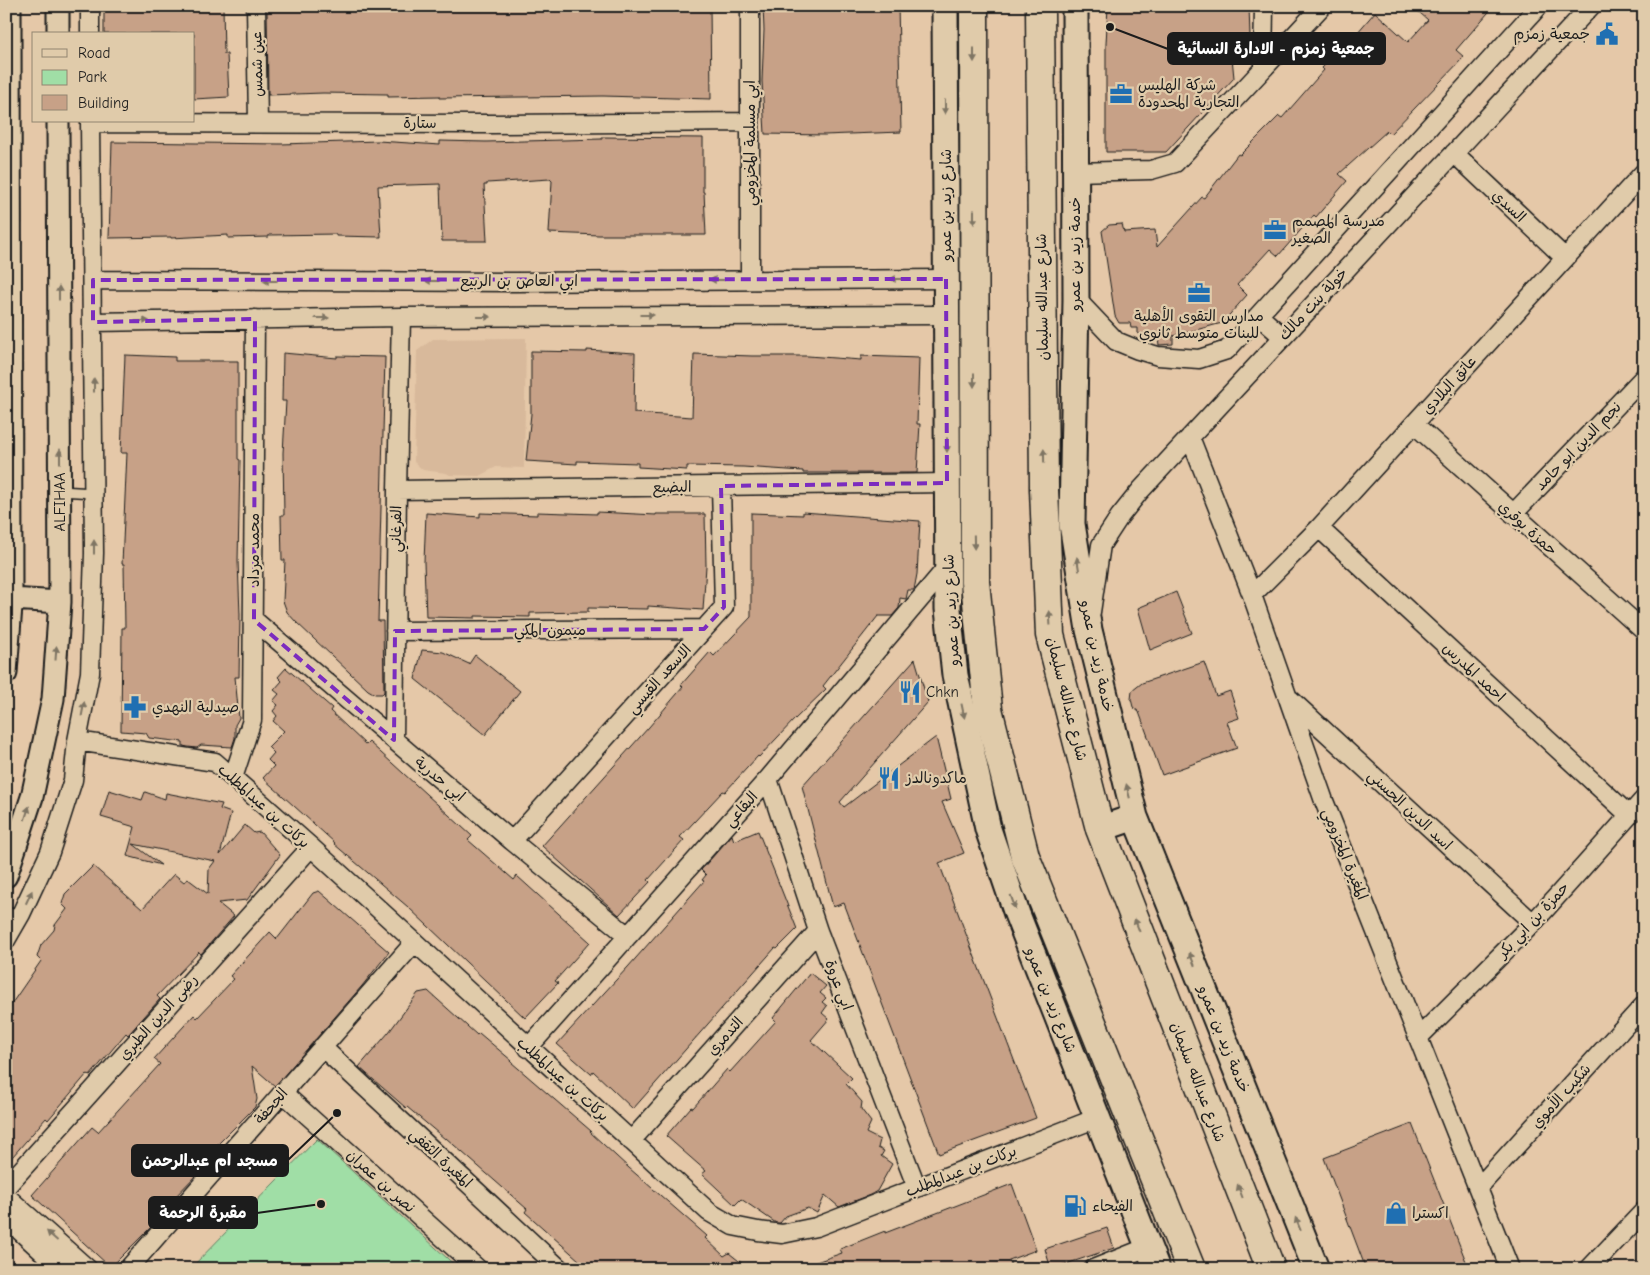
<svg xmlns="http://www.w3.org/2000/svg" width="1650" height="1275" font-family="'Comic Neue','Playpen Sans Arabic',sans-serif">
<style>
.built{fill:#d8b99b}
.green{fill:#a0dea6;stroke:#5e7d61}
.building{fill:#c7a187;stroke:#1c1c1c}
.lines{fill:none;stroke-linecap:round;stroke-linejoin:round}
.service-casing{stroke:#1c1c1c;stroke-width:12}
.minor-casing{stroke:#1c1c1c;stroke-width:21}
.tertiary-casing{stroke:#1c1c1c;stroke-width:25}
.secondary-casing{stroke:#1c1c1c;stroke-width:29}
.primary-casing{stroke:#1c1c1c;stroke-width:31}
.service{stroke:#e0cbaa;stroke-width:9}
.minor{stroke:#e0cbaa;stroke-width:18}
.tertiary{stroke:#e0cbaa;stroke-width:21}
.secondary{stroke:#e0cbaa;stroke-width:25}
.primary{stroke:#e0cbaa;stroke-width:28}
.oneway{fill:#7e7463}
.marked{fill:none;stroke:#7b2cbf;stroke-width:4;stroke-dasharray:10 6;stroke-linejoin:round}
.labels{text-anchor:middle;stroke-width:4.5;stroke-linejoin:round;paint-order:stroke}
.poi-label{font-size:15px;fill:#1c1c1c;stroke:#e0cbaa;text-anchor:start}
.street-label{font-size:15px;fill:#1c1c1c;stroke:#e0cbaa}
.leader{fill:none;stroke:#1c1c1c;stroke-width:2}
.callout-dot{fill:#1c1c1c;stroke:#e0cbaa;stroke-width:2}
.callout{fill:#1c1c1c;stroke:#1c1c1c;stroke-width:2}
.callout-label{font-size:16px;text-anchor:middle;font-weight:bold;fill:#fff}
</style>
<rect width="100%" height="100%" fill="#e5c8a8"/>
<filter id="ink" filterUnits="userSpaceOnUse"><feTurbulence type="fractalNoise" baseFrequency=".02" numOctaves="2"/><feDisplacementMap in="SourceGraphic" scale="10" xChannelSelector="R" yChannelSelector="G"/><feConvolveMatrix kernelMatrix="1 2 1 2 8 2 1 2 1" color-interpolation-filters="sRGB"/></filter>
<g filter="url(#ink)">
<path class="built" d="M526,338L524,468L496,467L479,476L450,475L446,473L423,470L414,462L417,351L433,339Z"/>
<path class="green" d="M317,1139L459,1269H190Z"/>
<path class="building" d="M104,6H223L224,54H227L229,97L194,99V34H104Z
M267,6H710L711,99L603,96L439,98V96L388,97V94L323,93L268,95Z
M763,6H898L901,132L824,135L765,134L762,81L764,30Z
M1108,6H1249L1250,37H1230L1234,78L1166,152H1106V44Z
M1412,6H1494L1456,50L1464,57L1390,134L1387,131L1339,174L1347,181L1316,217L1314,215L1278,256L1270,249L1237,285L1247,295L1222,323L1173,336V344L1159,345L1158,338L1152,339L1148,334H1138V328H1131L1130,323H1119L1115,316L1102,231L1109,225L1122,224L1124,232L1155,230L1157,247L1202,197L1204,198L1238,154L1240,155L1279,116L1282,118L1324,70L1322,68L1356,32L1357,33L1375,12L1408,42L1428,20Z
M602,137L703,138V192H704L706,235H599L549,233L552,181L550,179L487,183V185H484L487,241H442L440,184L378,186L381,237L336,236V234L269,235V237L228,238V235L171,238V237L109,238L112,142L281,144L378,141L440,145V141L486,142L602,139Z
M587,350L635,353L634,413L692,417L694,354L752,356H808L861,360V356L919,358L917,424H920L917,473H803V471L743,467L687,466V470L638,467V463L577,461V464L526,461L531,414V351L587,352Z
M283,353L337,358V356L385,357L378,621H383L384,692L382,694H375L368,690L296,622L287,612L283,601L285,560H282L281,515H284L283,453L286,401H282Z
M125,355L175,357V361H238V459L240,460L238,561L240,615L239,677H235L239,718L235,725V738L232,747L201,745L197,748L188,747L183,746V742L149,738L146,733L121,731L122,628H125L124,564H122L127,453H121Z
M537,512L597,514V512L656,515V514H705L706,566L703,610L648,606V609L588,608V612L530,613V617L475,616V618L426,617L424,562L426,513L480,517V513L537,515Z
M803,512L920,521L917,574L914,590H908L906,599L900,598L899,608L892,616H878L823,686L826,689L795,719L759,757L758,756L725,792L723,791L680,837L684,840L648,880L650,882L619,915L542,846L649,727L683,687L681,685L710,652L714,656L751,617V513L803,515Z
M1176,592L1192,633L1150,650L1138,608Z
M422,650L443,652L469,664L475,655L520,691L485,735L415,679Z
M915,659L928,702L840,802L844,807L936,737L951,799L942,802L964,853L939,863L1036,1118L939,1154L844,903L833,907L802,786Z
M1204,662L1216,696L1230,691L1239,718L1227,722L1237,748L1162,775L1139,712L1133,707L1131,699L1132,691L1142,683Z
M286,668L332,708L330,711L366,745L369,742L472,836L468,840L514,880L517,876L590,942L555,981L558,983L525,1018L408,907L334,844L335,843L263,778L274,766L268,760L274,753L268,747L284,731L273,721L277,716L273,711L278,705L273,701L279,694L274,690L282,681L278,677Z
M109,790L142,800L145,792L165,799L166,793L222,804L220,809L231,813L220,855L245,825L254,833L260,832L280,855L247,900L218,903L234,916L201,954L199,952L157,996L160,999L128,1035L126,1033L90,1076L87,1074L48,1120L46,1118L6,1164V1014L11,1007L10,1006L41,961L37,957L41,945L54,930L55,925L67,909L62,904L65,894L93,866L142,909L174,874L184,882L188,879L208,894L209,869L215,861L133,844L161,865L127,856L135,827L101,817Z
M758,831L797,929L777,949L775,948L633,1109L593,1071L591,1074L557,1044L628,967L704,881L702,880L706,875L701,870L732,835L734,841Z
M319,891L389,952L362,986L275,1086L252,1066L257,1099L255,1107L214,1148L207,1152L179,1155L200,1171L173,1199L174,1200L151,1227L114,1264L109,1266L32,1195L92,1127L98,1132L160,1064L154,1059L194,1015L197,1018L234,979L230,976L270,932L277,939L313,893Z
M810,973L826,986L820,993L826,998L822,1002L827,1006L822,1013L829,1019L811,1040L852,1078L846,1084L862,1102L861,1109L871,1122L866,1133L880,1140L878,1148L884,1151L881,1156L892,1164L877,1191L870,1195L839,1207L825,1195L817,1213L808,1208L786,1216L780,1223H776L741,1199L735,1205L702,1174L706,1171L666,1136L691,1107L693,1108L727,1069L730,1072L776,1021L773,1018Z
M428,991L477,1035L479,1033L512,1061L511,1062L591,1131L590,1132L629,1168L707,1236L705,1238L724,1256L729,1253L749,1269H589L525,1212L527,1209L446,1138L445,1139L407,1107L406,1108L359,1067L389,1032L418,993Z
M1412,1124L1469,1269H1366L1324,1158Z
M1012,1184L1036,1250L1009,1260L1013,1269H802V1267L842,1253L840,1249L885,1231V1233Z
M1107,1228L1114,1248L1051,1269L1045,1249Z"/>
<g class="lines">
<defs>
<path id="service" d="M60,491L94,493
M6,911L18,918"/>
<path id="minor" d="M256,6L258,122
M750,6V280
M90,34V6
M1263,68L1264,6
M90,123L493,124L750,122
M1454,153L1565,258
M1075,172L1151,170L1175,163L1322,6
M93,280L515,282L946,279
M1076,299L1116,341L1138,350L1158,356L1199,359L1227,350L1539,6
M1259,316L1283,337
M93,322L401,317L946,315
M1414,424L1644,631
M1190,437L1252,595L1324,801L1510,1269
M397,490L947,483
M1513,514L1644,377
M1319,528L1629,815
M1252,595L1319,528L1644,172
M1091,612L1101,545L1120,516L1140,491L1591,6
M254,620L512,841L628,936
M395,631L704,629
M1290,699L1533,923
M394,740L397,490L401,317
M77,741L215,762L311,847L709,1212L733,1226L758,1231L782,1234L816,1227L1097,1118
M233,778L252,720L255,319
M768,779L818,931L917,1188
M512,841L724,607L721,486
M6,940L21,914L50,852L73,780L77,741L90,673L94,553L90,121
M1418,1038L1533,923L1644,799
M322,1047L560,1269
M528,1048L768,779L948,566
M283,1093L478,1269
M631,1141L818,931
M6,1187L311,847
M1478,1188L1644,1005
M6,1196L88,1269
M6,1218L61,1269
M128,1269L414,943
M1093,1269L1148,1247
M1589,1269L1644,1211"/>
<path id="tertiary" d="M58,6V34
M11,599L60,602
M6,673L11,606L10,6
M6,876L32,797L53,699L60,602L58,121"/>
<path id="secondary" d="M945,6L948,609L955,675L988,829L1017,914L1157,1269
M1075,6L1076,299L1072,524L1089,630L1135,817L1316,1269
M1100,829L1135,817"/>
<path id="primary" d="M974,6L975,582L988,709L1025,856L1191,1269
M1040,6L1044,489L1050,635L1100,829L1271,1269"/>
</defs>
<use href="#service" class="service-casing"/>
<use href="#minor" class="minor-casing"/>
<use href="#tertiary" class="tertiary-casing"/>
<use href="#secondary" class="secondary-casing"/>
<use href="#primary" class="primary-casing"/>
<use href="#service" class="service"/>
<use href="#minor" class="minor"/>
<use href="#tertiary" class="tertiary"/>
<use href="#secondary" class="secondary"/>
<use href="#primary" class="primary"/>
</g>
<defs><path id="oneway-solid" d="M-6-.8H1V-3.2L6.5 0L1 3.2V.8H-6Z" transform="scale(1.25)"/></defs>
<g class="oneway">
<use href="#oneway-solid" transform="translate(974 55) rotate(90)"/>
<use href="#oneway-solid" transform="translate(945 107) rotate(90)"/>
<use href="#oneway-solid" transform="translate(974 217) rotate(90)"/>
<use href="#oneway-solid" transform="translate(897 279) rotate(180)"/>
<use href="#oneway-solid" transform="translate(717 280) rotate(180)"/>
<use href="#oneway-solid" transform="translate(270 281) rotate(-180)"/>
<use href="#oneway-solid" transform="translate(432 281) rotate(-180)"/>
<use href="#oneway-solid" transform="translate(59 293) rotate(-90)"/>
<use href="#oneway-solid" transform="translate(647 315)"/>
<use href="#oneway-solid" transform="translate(484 317)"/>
<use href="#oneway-solid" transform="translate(322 318)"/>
<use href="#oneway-solid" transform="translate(142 321) rotate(-1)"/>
<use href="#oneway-solid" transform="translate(974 380) rotate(90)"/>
<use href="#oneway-solid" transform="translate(94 385) rotate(-90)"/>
<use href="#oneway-solid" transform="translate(947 445) rotate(90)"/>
<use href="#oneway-solid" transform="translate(60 456) rotate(-90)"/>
<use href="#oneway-solid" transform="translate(1044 456) rotate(-91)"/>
<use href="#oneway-solid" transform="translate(974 542) rotate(89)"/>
<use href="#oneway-solid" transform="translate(94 547) rotate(-90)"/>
<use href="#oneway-solid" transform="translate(1078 564) rotate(-99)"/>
<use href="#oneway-solid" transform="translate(1050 618) rotate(-93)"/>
<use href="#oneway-solid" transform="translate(56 653) rotate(-86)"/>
<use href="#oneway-solid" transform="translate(83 709) rotate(-79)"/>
<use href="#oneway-solid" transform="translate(963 711) rotate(78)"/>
<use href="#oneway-solid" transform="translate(1128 791) rotate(-104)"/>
<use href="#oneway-solid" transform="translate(27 813) rotate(-72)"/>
<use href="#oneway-solid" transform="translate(29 897) rotate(-65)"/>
<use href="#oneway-solid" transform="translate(1013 902) rotate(71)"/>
<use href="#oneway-solid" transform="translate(1137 925) rotate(-111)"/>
<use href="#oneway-solid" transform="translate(1192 959) rotate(-112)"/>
<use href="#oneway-solid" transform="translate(1240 1191) rotate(-111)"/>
<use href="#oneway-solid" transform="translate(1298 1224) rotate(-112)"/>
<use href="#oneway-solid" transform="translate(52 1236) rotate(-138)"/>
</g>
</g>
<path class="marked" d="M946,279L947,483L721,486L724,607L704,629L395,631L394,740L254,620L255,319L93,322V280Z"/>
<defs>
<symbol id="civic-bare" viewBox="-9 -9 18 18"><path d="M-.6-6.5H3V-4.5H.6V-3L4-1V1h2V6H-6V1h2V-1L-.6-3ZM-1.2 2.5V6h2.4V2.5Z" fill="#1f6fb2" stroke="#e0cbaa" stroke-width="2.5" paint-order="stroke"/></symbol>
<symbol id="office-bare" viewBox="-9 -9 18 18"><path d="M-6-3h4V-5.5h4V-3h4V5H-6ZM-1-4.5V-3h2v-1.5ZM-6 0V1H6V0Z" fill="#1f6fb2" stroke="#e0cbaa" stroke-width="2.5" paint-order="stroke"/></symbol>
<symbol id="restaurant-bare" viewBox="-9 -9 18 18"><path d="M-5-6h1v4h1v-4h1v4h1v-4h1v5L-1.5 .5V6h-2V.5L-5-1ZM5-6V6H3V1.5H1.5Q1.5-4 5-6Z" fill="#1f6fb2" stroke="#e0cbaa" stroke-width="2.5" paint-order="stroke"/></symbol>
<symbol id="pharmacy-bare" viewBox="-9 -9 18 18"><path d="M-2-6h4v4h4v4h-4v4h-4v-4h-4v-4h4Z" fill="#1f6fb2" stroke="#e0cbaa" stroke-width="2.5" paint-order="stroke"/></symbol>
<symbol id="fuel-bare" viewBox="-9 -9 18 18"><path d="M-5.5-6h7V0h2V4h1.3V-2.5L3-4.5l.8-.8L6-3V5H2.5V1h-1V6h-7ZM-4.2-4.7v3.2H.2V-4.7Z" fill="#1f6fb2" stroke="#e0cbaa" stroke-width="2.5" paint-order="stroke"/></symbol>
<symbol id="shop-bare" viewBox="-9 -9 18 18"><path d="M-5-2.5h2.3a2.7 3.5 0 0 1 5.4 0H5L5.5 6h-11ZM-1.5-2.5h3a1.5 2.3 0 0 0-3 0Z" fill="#1f6fb2" stroke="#e0cbaa" stroke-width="2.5" paint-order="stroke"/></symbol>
</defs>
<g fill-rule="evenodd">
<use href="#civic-bare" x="1591" y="18" width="32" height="32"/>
<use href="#office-bare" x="1105" y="78" width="32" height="32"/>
<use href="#office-bare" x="1259" y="214" width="32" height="32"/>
<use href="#office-bare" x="1183" y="277" width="32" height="32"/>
<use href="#restaurant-bare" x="894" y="676" width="32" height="32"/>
<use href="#pharmacy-bare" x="119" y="691" width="32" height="32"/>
<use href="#restaurant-bare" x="873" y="762" width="32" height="32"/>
<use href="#fuel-bare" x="1059" y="1190" width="32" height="32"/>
<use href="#shop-bare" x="1380" y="1197" width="32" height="32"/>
</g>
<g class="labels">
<g class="poi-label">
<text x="1590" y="39" text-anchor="end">جمعية زمزم</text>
<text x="1138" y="90">شركة الهليس<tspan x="1138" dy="17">التجارية المحدودة</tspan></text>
<text x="1292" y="226">مدرسة المصمم<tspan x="1292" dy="17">الصغير</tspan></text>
<text x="1199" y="321" text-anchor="middle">مدارس التقوى الأهلية<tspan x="1199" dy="17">للبنات متوسط ثانوي</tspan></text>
<text x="926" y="697">Chkn</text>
<text x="152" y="712">صيدلية النهدي</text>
<text x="906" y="783">ماكدونالدز</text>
<text x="1092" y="1211">الفيحاء</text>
<text x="1412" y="1218">اكسترا</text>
</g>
<g class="street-label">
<text transform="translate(257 64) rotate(-91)" y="5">عين شمس</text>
<text x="420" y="128">ستارة</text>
<text transform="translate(750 143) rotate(-90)" y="5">ابي مسلمة المخزومي</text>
<text transform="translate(946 205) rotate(-90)" y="5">شارع زيد بن عمرو</text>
<text transform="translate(1509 206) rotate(43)" y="5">السدي</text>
<text transform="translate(1075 254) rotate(-90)" y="5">خدمة زيد بن عمرو</text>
<text x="519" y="286">ابي العاص بن الربيع</text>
<text transform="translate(1042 297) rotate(-91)" y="5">شارع عبدالله سليمان</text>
<text transform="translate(1313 304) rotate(-47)" y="5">خولة بنت مالك</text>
<text transform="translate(1449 385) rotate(-48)" y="5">عاتق البلادي</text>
<text transform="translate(1578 446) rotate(-46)" y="5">نجم الدين ابو حامد</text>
<text transform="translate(672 487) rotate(-1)" y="5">البضيع</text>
<text transform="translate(60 502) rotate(-90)" y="5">ALFIHAA</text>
<text transform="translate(1528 528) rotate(42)" y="5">حمزة بوقري</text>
<text transform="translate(396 529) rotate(-89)" y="5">الفرغاني</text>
<text transform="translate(254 550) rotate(-90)" y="5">محمد مرداد</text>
<text transform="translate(951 610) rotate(-93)" y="5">شارع زيد بن عمرو</text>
<text x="550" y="635">ميمون المكي</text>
<text transform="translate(1097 656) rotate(78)" y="5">خدمة زيد بن عمرو</text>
<text transform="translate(1474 672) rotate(43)" y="5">احمد المدرس</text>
<text transform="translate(659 679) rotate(-48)" y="5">الاسعد القيسي</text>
<text transform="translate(1067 699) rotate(76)" y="5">شارع عبدالله سليمان</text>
<text transform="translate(440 779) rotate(40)" y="5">ابي حدرية</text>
<text transform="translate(264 806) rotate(42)" y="5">بركات بن عبدالمطلب</text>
<text transform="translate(741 809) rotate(-48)" y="5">البقاعي</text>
<text transform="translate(1410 810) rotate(43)" y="5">اسد الدين الحسني</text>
<text transform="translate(1345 854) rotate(68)" y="5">المغيرة المخزومي</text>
<text transform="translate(1533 920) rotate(-47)" y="5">حمزة بن ابي بكر</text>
<text transform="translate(839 985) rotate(69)" y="5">ابي عروة</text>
<text transform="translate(1051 1000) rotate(68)" y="5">شارع زيد بن عمرو</text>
<text transform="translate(158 1017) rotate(-48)" y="5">رضى الدين الطبري</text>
<text transform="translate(725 1036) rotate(-48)" y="5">التدمري</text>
<text transform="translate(1224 1039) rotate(68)" y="5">خدمة زيد بن عمرو</text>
<text transform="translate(563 1079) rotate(42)" y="5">بركات بن عبدالمطلب</text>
<text transform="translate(1198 1082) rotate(69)" y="5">شارع عبدالله سليمان</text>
<text transform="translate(1561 1096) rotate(-48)" y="5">شكيب الأموي</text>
<text transform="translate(271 1106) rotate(-49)" y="5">الجحفة</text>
<text transform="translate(441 1158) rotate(43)" y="5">المغيرة الثقفي</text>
<text transform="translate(961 1171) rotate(-21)" y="5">بركات بن عبدالمطلب</text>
<text transform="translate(381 1181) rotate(42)" y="5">نصر بن عمران</text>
</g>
</g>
<path class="leader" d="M1110 27L1168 49M337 1113L288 1160M321 1204L257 1213"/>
<g class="callout-dot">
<circle cx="1110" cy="27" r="5"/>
<circle cx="337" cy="1113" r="5"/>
<circle cx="321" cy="1204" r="5"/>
</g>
<g class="callout">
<rect x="1168" y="33" width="217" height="31" rx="5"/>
<rect x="132" y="1145" width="156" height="31" rx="5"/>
<rect x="149" y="1197" width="108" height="31" rx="5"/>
</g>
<g class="callout-label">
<text x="1276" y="54">جمعية زمزم - الادارة النسائية</text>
<text x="210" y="1166">مسجد ام عبدالرحمن</text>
<text x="203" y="1218">مقبرة الرحمة</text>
</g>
<rect width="1650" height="1275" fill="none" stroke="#e0cbaa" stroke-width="25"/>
<rect x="12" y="12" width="1625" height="1250" fill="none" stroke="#1c1c1c" stroke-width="2" filter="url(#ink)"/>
<rect x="32" y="32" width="162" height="90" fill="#e0cbaa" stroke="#928571"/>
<rect x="42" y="49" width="25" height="8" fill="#e0cbaa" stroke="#928571"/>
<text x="78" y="58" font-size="15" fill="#1c1c1c">Road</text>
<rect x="42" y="70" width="25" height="15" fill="#a0dea6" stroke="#928571"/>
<text x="78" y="82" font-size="15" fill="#1c1c1c">Park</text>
<rect x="42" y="95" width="25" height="15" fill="#c7a187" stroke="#928571"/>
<text x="78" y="108" font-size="15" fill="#1c1c1c">Building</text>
</svg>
